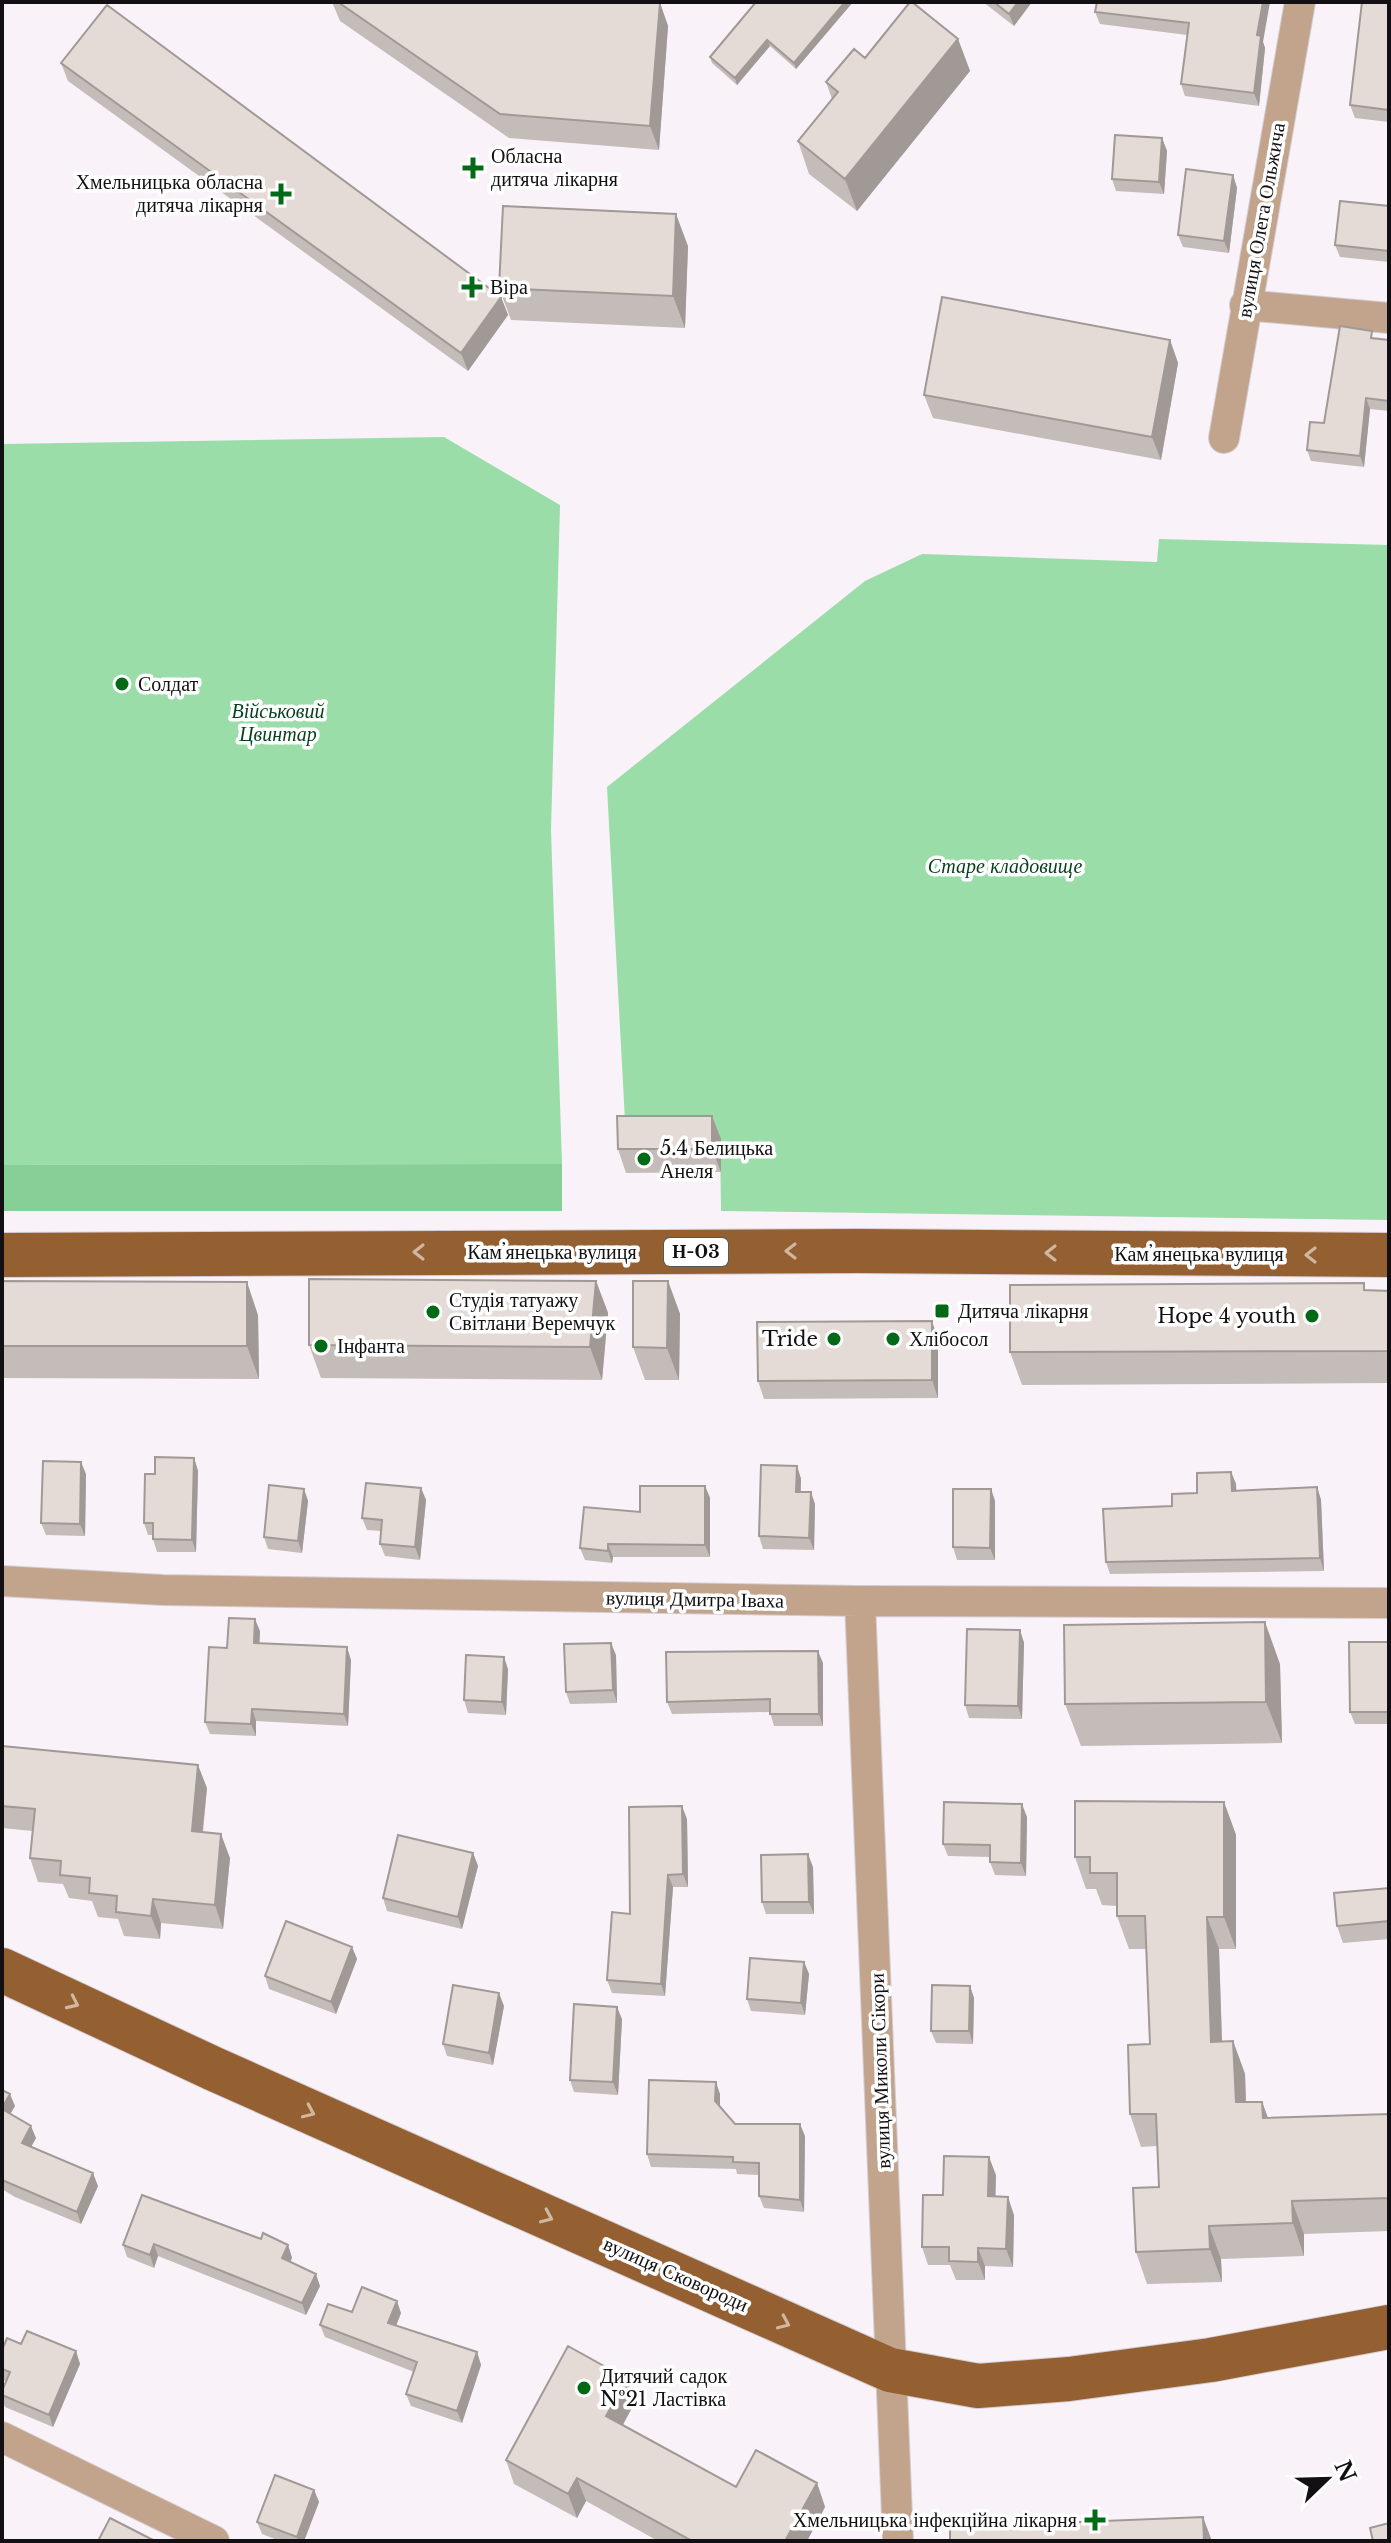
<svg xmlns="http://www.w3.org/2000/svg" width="1391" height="2543" font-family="'Libre Baskerville',serif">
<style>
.green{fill:#9adda9}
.forest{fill:#86cf96}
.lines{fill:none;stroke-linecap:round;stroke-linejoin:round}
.street-casing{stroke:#d4ced4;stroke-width:32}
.primary-casing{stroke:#d4ced4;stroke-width:46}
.street{stroke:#c2a48c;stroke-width:30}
.primary{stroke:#946031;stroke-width:44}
.wall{fill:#c4bcb8}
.shaded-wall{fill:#a09996}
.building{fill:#e4dbd6;stroke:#a09996;stroke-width:2}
.oneway{stroke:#cfb7a2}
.poi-dot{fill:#026a17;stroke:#fff;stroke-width:3}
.labels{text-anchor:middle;stroke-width:7;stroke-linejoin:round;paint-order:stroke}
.shield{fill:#fff;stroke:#595859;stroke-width:2}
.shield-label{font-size:18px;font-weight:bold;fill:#121012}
.poi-label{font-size:20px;fill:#121012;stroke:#fff;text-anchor:start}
.street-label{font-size:20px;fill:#121012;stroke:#fff}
.park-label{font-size:20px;font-style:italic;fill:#063f1c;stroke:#fff}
</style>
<rect width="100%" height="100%" fill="#f9f2f9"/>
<path class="green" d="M444,437L560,505L551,830L562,1164L2,1165V444Z
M1159,539L1389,545V1220L721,1211L720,1139H626L607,787L865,581L922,554L1157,562Z"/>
<path class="forest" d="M562,1164V1211H2V1165Z"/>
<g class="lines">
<defs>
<path id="street" d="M1245,305L1389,318
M1224,438L1300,2
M2,1581L163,1590L860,1601L1389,1603
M860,1601L898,2541
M2,2437L214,2541"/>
<path id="primary" d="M2,1255L858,1251L1389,1255
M2,1970L214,2069L890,2370L978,2386L1069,2379L1211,2360L1389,2327"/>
</defs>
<use href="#street" class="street-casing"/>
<use href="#primary" class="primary-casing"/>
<use href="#street" class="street"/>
<use href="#primary" class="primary"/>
</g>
<path class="wall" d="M332,2L660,3L668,26L659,150L509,138L340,21Z
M756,2H853L796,69L770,46L737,85L712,63L710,57Z
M983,2H1032L1014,26Z
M1097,2L1263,42L1265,48L1259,106L1185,96L1181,84L1187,35L1100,24L1095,12Z
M1389,2V122L1355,118L1350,105Z
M958,39L970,71L857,211L809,174L798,141L832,99L826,82L865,58Z
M61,63L501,297L508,315L468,371L68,81Z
M1162,138L1167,151L1164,194L1116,191L1112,179Z
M1233,175L1237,188L1229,253L1183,247L1178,235Z
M1389,206V262L1340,257L1335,245Z
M688,246L685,328L511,320L499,288Z
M1374,338L1389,340V411L1370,409L1364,467L1311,461L1307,450Z
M1170,340L1178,363L1161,460L933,418L924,395Z
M721,1139V1172L626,1173L618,1149Z
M2,1281L258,1315L259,1379L2,1378Z
M596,1281L608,1313L602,1380L321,1378L309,1345Z
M668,1281L680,1314L679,1380H645L633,1347Z
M1366,1290L1389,1291V1383L1022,1385L1010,1352Z
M938,1339V1398L764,1399L758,1381Z
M194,1458L198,1471L196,1552H157L153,1539V1535H148L144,1523L155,1474Z
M797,1466L801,1479V1492L815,1504L814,1550L763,1549L759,1536Z
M1231,1472L1236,1484V1491L1317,1487L1321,1500L1324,1571L1110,1574L1106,1562L1172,1506L1197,1493Z
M86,1474L85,1536L46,1535L41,1523Z
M705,1486L710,1498V1557H613L612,1563L585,1560L580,1548L640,1512Z
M421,1488L426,1500L420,1560L385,1556L380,1544L381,1531L367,1530L362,1518Z
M304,1489L308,1501L302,1553L268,1549L264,1537Z
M991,1489L995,1501V1560H957L953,1547Z
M1020,1630L1024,1643L1022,1719L969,1718L965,1705Z
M260,1631L259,1643L351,1660L348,1726L256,1721V1736L210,1734L205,1722L227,1648Z
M1389,1642V1724H1355L1350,1712Z
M616,1655L617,1703L570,1704L566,1692Z
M823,1663V1726H774L770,1712L672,1714L667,1702Z
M1280,1664L1282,1743L1081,1746L1065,1704Z
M508,1669L506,1715L468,1713L464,1700Z
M2,1746L207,1788L203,1832L230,1858L223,1929L161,1923L160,1939L124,1936L118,1919L98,1917L92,1901L69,1898L63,1884L38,1882L30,1858L32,1831L2,1828Z
M1224,1802L1236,1835V1949H1219L1222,2042L1233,2041L1245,2074L1246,2102H1262L1268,2118L1389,2114V2231L1304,2234V2256L1221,2259L1222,2282L1147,2284L1136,2252L1159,2187L1157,2146L1141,2147L1130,2114L1150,2044L1146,1949H1129L1117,1916V1906L1102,1905L1096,1889H1086L1075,1857Z
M1027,1817L1026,1876L995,1875L990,1862V1857L948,1856L943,1844Z
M687,1819L688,1887H673L665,1996L612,1993L607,1980L630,1914Z
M473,1853L478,1866L462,1929L387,1911L383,1898Z
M813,1867L814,1914H766L762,1902Z
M1389,1888V1939L1343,1943L1337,1926Z
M352,1947L357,1959L336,2014L269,1989L265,1976Z
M804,1962L809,1974L805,2015L751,2011L747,1999Z
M970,1986L974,1998L973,2044L936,2043L931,2031Z
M504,2006L493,2065L447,2056L443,2044Z
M622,2019L618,2095L574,2092L570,2080Z
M2,2090L15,2106L10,2114L36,2138L31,2147L98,2186L81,2224L15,2197L2,2189Z
M720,2094V2106L735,2124L805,2136L804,2212L764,2208L759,2196V2175L737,2174L736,2169L651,2167L647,2154Z
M996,2175L995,2196L1014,2215L1013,2267L985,2266V2280H956L950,2265H928L922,2247L943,2195Z
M261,2239L288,2245L292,2258L290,2262L320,2286L306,2315L158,2256L154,2268L127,2257L123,2245Z
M352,2312L401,2313L396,2326L477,2352L481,2365L462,2423L411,2406L406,2394L414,2372L325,2337L320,2325Z
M21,2344L76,2351L80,2364L53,2427L5,2407L2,2399V2391L6,2381L2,2380V2350Z
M627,2379L635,2402L623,2425L736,2487L817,2483L825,2507L807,2541H658L586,2501L577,2518L514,2484L506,2460Z
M314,2490L319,2502L304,2541H280L262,2534L257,2522Z"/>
<path class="shaded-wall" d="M845,2H853L796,69L794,63Z
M1018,2H1032L1014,26L1009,14Z
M1263,2H1270L1263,42L1265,48L1259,106L1254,93L1257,35Z
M660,3L668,26L659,150L650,126Z
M958,39L970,71L857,211L845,179Z
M767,40L770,46L737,85L735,78Z
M1162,138L1167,151L1164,194L1159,182Z
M1233,175L1237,188L1229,253L1224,241Z
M676,214L688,246L685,328L673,296Z
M501,297L508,315L468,371L461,353Z
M1170,340L1178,363L1161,460L1152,437Z
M1366,398L1370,409L1364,467L1360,456Z
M712,1116L721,1139V1172L712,1149Z
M596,1281L608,1313L602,1380L590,1347Z
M668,1281L680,1314L679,1380L667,1348Z
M247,1282L258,1315L259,1379L247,1346Z
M932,1321L938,1339V1398L932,1380Z
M194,1458L198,1471L196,1552L192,1540Z
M81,1462L86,1474L85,1536L80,1524Z
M797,1466L801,1479L800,1504L796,1492Z
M1231,1472L1236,1484L1237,1504L1232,1491Z
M705,1486L710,1498V1557L705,1545Z
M1317,1487L1321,1500L1324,1571L1320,1558Z
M421,1488L426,1500L420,1560L415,1547Z
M304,1489L308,1501L302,1553L298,1541Z
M991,1489L995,1501V1560L990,1548Z
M811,1492L815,1504L814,1550L809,1538Z
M608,1544L613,1557L612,1563L608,1551Z
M255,1619L260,1631L259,1655L254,1643Z
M1265,1622L1280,1664L1282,1743L1266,1702Z
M1020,1630L1024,1643L1022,1719L1018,1706Z
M611,1643L616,1655L617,1703L613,1690Z
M347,1647L351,1660L348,1726L344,1714Z
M818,1651L823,1663V1726L819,1714Z
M504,1657L508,1669L506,1715L502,1702Z
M252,1709L256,1721V1736L251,1724Z
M198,1765L207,1788L200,1855L192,1831Z
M1224,1802L1236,1835V1949L1224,1917Z
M1022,1804L1027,1817L1026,1876L1021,1863Z
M682,1806L687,1819L688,1887L683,1874Z
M221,1834L230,1858L223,1929L215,1905Z
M473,1853L478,1866L462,1929L458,1917Z
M808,1854L813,1867L814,1914L809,1902Z
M668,1875L673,1887L665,1996L661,1984Z
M153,1899L161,1923L160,1939L151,1916Z
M1207,1917L1219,1949L1223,2075L1211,2042Z
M352,1947L357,1959L336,2014L331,2002Z
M804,1962L809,1974L805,2015L801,2003Z
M970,1986L974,1998L973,2044L969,2031Z
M499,1993L504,2006L493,2065L489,2053Z
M617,2007L622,2019L618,2095L613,2082Z
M1233,2041L1245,2074L1247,2135L1236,2102Z
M716,2082L720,2094V2113L715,2101Z
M10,2094L15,2106L6,2121L2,2108Z
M1262,2102L1274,2134L1263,2118Z
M800,2124L805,2136L804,2212L800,2200Z
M31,2126L36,2138L26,2156L22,2143Z
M989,2157L996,2175L995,2214L988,2196Z
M93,2173L98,2186L81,2224L77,2212Z
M1008,2197L1014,2215L1013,2267L1006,2249Z
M1292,2201L1304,2234V2256L1293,2223Z
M1209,2226L1221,2259L1222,2282L1210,2249Z
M154,2244L158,2256L154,2268L150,2255Z
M288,2245L292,2258L286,2270L282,2258Z
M978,2248L985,2266V2280L978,2262Z
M316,2274L320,2286L306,2315L302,2303Z
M397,2301L401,2313L392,2336L388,2323Z
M76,2351L80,2364L53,2427L49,2415Z
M477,2352L481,2365L462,2423L457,2411Z
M627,2379L635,2402L615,2439L606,2416Z
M577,2478L586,2501L577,2518L568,2494Z
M817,2483L825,2507L807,2541H785Z
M314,2490L319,2502L304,2541H298L297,2537Z
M1203,2517L1212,2541H1204Z"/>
<path class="building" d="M338,2L660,3L650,126L500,114Z
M756,2H845L794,63L767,40L735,78L710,57Z
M910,2H912L958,39L845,179L798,141L838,92L826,82L854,49L865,58Z
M994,2H1018L1009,14Z
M1097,2H1263L1257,35L1261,36L1254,93L1181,84L1189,23L1095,12Z
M1362,2H1389V110L1350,105Z
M107,5L501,297L461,353L61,63Z
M1115,135L1162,138L1159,182L1112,179Z
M1186,169L1233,175L1224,241L1178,235Z
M1340,201L1389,206V251L1335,245Z
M503,206L676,214L673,296L499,288Z
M942,297L1170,340L1152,437L924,395Z
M1340,326L1372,331L1371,338L1389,340V401L1366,398L1360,456L1307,450L1310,422L1324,423Z
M617,1116H712V1149H618Z
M309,1279L596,1281L590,1347L309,1345Z
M2,1281L247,1282V1346H2Z
M633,1281H668L667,1348L633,1347Z
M1364,1283V1290L1389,1291V1351L1010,1352V1285Z
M932,1321V1380L758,1381L757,1322Z
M155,1457L194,1458L192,1540L153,1539V1523H144L145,1474H155Z
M43,1461L81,1462L80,1524L41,1523Z
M761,1465L797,1466L796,1492H811L809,1538L759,1536Z
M1231,1472L1232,1491L1317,1487L1320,1558L1106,1562L1103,1509L1172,1506V1494L1197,1493V1473Z
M366,1483L421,1488L415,1547L380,1544L382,1520L362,1518Z
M269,1485L304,1489L298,1541L264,1537Z
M640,1486H705V1545L608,1544V1551L580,1548L584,1507L640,1512Z
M953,1489H991L990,1548L953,1547Z
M229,1618L255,1619L254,1643L347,1647L344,1714L252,1709L251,1724L205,1722L209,1647L227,1648Z
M1265,1622L1266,1702L1065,1704L1064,1625Z
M967,1629L1020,1630L1018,1706L965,1705Z
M1349,1642H1389V1712H1350Z
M611,1643L613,1690L566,1692L564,1644Z
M818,1651L819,1714H770V1699L667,1702L666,1652Z
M466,1655L504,1657L502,1702L464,1700Z
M2,1746L198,1765L192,1831L221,1834L215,1905L153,1899L151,1916L116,1912L117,1896L89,1893L90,1878L60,1875L61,1861L30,1858L35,1809L2,1806Z
M1075,1801L1224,1802V1917H1207L1211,2042L1233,2041L1236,2102H1262L1263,2118L1389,2114V2198L1292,2201L1293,2223L1209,2226L1210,2249L1136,2252L1133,2188L1159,2187L1156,2114H1130L1128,2045L1150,2044L1145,1916H1117V1873H1090V1857H1075Z
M944,1802L1022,1804L1021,1863L990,1862V1845L943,1844Z
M682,1806L683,1874L668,1875L661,1984L607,1980L612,1912L630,1914L629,1807Z
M398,1835L473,1853L458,1917L383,1898Z
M808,1854L809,1902H762L761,1855Z
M1389,1888V1921L1337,1926L1334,1893Z
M286,1921L352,1947L331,2002L265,1976Z
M750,1958L804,1962L801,2003L747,1999Z
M453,1985L499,1993L489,2053L443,2044Z
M932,1985L970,1986L969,2031H931Z
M574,2004L617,2007L613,2082L570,2080Z
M649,2080L716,2082L715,2101L735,2124H800V2200L759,2196V2163L733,2162V2157L647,2154Z
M2,2090L10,2094L2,2108Z
M2,2109L31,2126L22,2143L93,2173L77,2212L2,2180Z
M944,2156L989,2157L988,2196L1008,2197L1006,2249L978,2248V2262L949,2261V2247H922L923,2195H943Z
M142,2195L261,2239L263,2233L288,2245L282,2258L316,2274L302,2303L154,2244L150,2255L123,2245Z
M362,2287L397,2301L388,2323L477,2352L457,2411L406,2394L417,2362L320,2325L328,2304L352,2312Z
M27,2331L76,2351L49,2415L2,2395V2391L10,2372L2,2369V2350L7,2338L21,2344Z
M568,2346L627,2379L606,2416L736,2487L756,2450L817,2483L785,2541H692L577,2478L568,2494L506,2460Z
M275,2475L314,2490L297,2537L257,2522Z
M1203,2517L1204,2541H950V2527Z
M110,2518L155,2541H98Z
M1389,2523V2541H1373L1370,2528Z"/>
<defs><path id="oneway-chevron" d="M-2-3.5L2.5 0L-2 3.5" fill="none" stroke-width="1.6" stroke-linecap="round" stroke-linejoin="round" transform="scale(2)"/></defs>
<g class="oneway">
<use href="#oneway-chevron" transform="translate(791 1251) rotate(180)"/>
<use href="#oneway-chevron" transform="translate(419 1252) rotate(-180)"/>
<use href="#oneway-chevron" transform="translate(1051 1253) rotate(-180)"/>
<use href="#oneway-chevron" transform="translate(1311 1255) rotate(-180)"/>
<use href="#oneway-chevron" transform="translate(73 2003) rotate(25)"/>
<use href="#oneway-chevron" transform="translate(309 2112) rotate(24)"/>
<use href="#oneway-chevron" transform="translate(547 2217) rotate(24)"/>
<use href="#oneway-chevron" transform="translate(784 2323) rotate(24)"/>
</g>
<g class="poi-dot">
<path d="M469 156h8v8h8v8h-8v8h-8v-8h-8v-8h8z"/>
<path d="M277 182h8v8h8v8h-8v8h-8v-8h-8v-8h8z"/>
<path d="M468 275h8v8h8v8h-8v8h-8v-8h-8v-8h8z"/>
<circle cx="122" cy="684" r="8"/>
<circle cx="644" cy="1159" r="8"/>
<rect x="934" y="1303" width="16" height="16" rx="4"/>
<circle cx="433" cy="1312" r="8"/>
<circle cx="1312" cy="1316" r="8"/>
<circle cx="834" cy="1339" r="8"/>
<circle cx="893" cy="1339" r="8"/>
<circle cx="321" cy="1346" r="8"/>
<circle cx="584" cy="2388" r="8"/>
<path d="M1091 2508h8v8h8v8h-8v8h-8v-8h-8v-8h8z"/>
</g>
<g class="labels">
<rect class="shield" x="664" y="1238" width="64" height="28" rx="6"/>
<g class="shield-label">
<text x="696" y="1258">Н-03</text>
</g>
<g class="poi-label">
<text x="491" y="163">Обласна<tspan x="491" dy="23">дитяча лікарня</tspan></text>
<text x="263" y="189" text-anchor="end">Хмельницька обласна<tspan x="263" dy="23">дитяча лікарня</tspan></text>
<text x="490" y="294">Віра</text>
<text x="138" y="691">Солдат</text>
<text x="660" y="1155">5.4 Белицька<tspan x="660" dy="23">Анеля</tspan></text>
<text x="449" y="1307">Студія татуажу<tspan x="449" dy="23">Світлани Веремчук</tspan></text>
<text x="958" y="1318">Дитяча лікарня</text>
<text x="1296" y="1323" text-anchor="end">Hope 4 youth</text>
<text x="818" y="1346" text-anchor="end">Tride</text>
<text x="909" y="1346">Хлібосол</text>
<text x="337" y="1353">Інфанта</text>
<text x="600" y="2383">Дитячий садок<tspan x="600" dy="23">№21 Ластівка</tspan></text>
<text x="1077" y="2527" text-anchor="end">Хмельницька інфекційна лікарня</text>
</g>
<g class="street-label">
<text transform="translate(1261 220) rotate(-80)" y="7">вулиця Олега Ольжича</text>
<text x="552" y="1259">Камʼянецька вулиця</text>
<text x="1199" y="1261">Камʼянецька вулиця</text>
<text transform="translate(695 1599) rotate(1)" y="7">вулиця Дмитра Іваха</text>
<text transform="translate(880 2071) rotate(-92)" y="7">вулиця Миколи Сікори</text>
<text transform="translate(676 2274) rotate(24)" y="7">вулиця Сковороди</text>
</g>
<g class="park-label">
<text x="278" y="718">Військовий<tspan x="278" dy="23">Цвинтар</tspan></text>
<text x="1005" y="873">Старе кладовище</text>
</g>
</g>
<rect width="1391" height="2543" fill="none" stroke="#121012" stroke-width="8"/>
<g transform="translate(1327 2479) rotate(67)" stroke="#ffffff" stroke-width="6" paint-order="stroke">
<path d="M0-6L14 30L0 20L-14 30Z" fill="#121012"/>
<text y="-12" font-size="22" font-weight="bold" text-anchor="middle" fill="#121012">N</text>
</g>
</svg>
